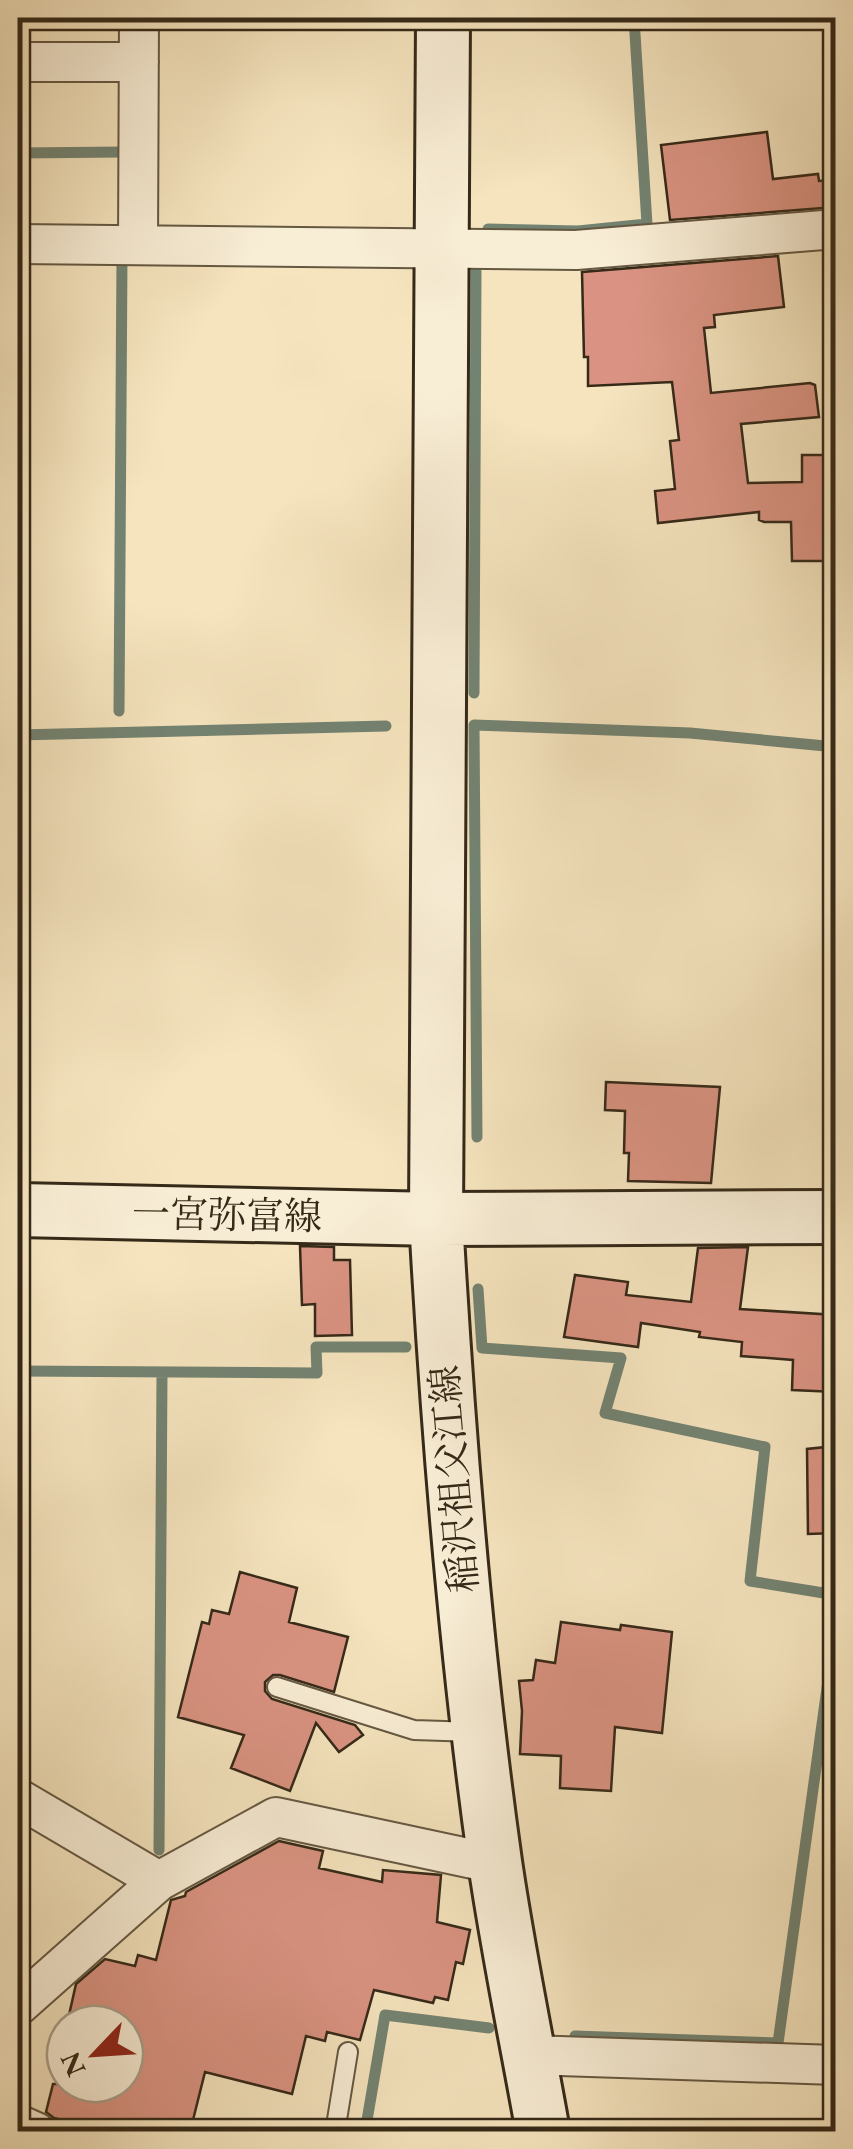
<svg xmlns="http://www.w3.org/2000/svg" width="853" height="2149" font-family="'EB Garamond','Noto Serif JP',serif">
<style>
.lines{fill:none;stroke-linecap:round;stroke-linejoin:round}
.stream{stroke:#738372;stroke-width:11}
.building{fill:#da9382;stroke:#352918;stroke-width:2.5}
.lane-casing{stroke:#655842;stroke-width:22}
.street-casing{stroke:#655842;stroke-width:42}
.secondary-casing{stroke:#352918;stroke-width:58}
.lane{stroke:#f8edd5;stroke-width:18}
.street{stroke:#f8edd5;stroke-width:38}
.secondary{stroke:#f8edd5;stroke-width:52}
.labels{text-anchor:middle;stroke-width:9;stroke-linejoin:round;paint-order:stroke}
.street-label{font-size:38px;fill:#352918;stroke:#f8edd5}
</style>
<rect width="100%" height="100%" fill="#f5e4be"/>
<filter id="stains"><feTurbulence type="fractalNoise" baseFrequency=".002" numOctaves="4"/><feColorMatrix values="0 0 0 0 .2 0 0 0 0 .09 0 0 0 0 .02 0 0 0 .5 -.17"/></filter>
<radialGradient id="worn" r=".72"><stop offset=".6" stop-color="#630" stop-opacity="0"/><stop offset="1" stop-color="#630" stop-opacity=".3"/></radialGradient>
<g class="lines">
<path class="stream" d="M18,153L123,152
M488,229L578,231L647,224L634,18
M474,693L476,271
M119,711L122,256
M18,735L386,726
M477,1137L474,725L690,733L836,747
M478,1289L482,1348L621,1358L605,1413L765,1447L750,1581L836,1595
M18,1371L317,1373L316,1347H406
M159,1850L162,1372
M575,2036L778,2043L836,1623
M365,2132L385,2015L489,2028"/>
</g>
<path class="building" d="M767,132L773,179L818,174L819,181L833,180L836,207L670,220L661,145Z
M778,256L784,307L714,315L715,327L704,328L711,393L810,383L815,385L819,417L741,424L748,483L802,482V455H836V561H792L791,522H764L759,520V512L658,523L655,491L675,489L670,441L679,440L672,382L588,386V357H584L582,272Z
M606,1082L720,1087L711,1183L628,1181L629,1153H624L625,1111L605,1110Z
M300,1246L334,1247V1260H350L352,1335L315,1336V1304L302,1305Z
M748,1247L740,1309L836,1315V1392L792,1390L793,1360L741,1356L742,1342L699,1337L700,1332L641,1323L638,1347L564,1337L575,1275L628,1282L626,1295L691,1302L698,1248Z
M836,1446V1533L808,1534L807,1449Z
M240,1572L297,1588L289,1622L348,1637L334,1692L280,1675H273L265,1682V1691L272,1699L355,1725L363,1735L339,1752L316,1723L290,1791L231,1768L244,1735L178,1717L202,1622L209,1624L212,1610L229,1614Z
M561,1622L620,1630L621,1625L672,1632L662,1733L615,1727L611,1791L560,1788L561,1756L520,1754L522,1711L519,1681L533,1680L536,1660L555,1663Z
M279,1841L323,1851L319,1868L382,1882L383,1870L441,1875L437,1922L470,1930L463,1964L456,1962L448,2000L435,1997L433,2003L374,1990L360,2040L327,2032L325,2041L306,2036L292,2094L205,2072L190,2132H90L91,2127L54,2118L46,2112L53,2084H125V2024H67L76,1984L105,1959L135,1966L138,1955L156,1960L171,1900L185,1896L186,1892Z"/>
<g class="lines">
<defs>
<path id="lane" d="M277,1687L414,1730L475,1732
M335,2132L348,2052"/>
<path id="street" d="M18,62H139
M18,244L576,250L836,229
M138,245L139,18
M18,1798L159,1881
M18,2006L159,1881L276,1817L496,1864
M529,2055L836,2065
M18,2124L36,2132"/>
<path id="secondary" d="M443,18L436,1219C448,1434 465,1649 495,1862C508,1952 527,2042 543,2132
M18,1210L436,1219L836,1217"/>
</defs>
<use href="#lane" class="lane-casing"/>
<use href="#street" class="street-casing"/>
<use href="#secondary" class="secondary-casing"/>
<use href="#lane" class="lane"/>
<use href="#street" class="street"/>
<use href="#secondary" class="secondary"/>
</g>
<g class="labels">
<g class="street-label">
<text transform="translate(227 1215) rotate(1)" y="13">一宮弥富線</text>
<text transform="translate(454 1479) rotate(-95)" y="13">稲沢祖父江線</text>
</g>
</g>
<rect width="853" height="2149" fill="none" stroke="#f5e4be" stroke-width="60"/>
<rect x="20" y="20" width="813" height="2109" fill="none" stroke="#352918" stroke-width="5"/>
<rect x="30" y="30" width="793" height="2089" fill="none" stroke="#352918" stroke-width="2.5"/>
<g transform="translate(95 2054) rotate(245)"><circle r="48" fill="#f8edd5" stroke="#aa9f89" stroke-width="2.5"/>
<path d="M0-8L18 38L0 25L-18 38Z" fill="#8f2418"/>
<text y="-15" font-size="28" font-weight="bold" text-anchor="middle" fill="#352918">N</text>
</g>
<rect width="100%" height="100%" filter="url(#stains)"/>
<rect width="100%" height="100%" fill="url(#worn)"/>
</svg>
